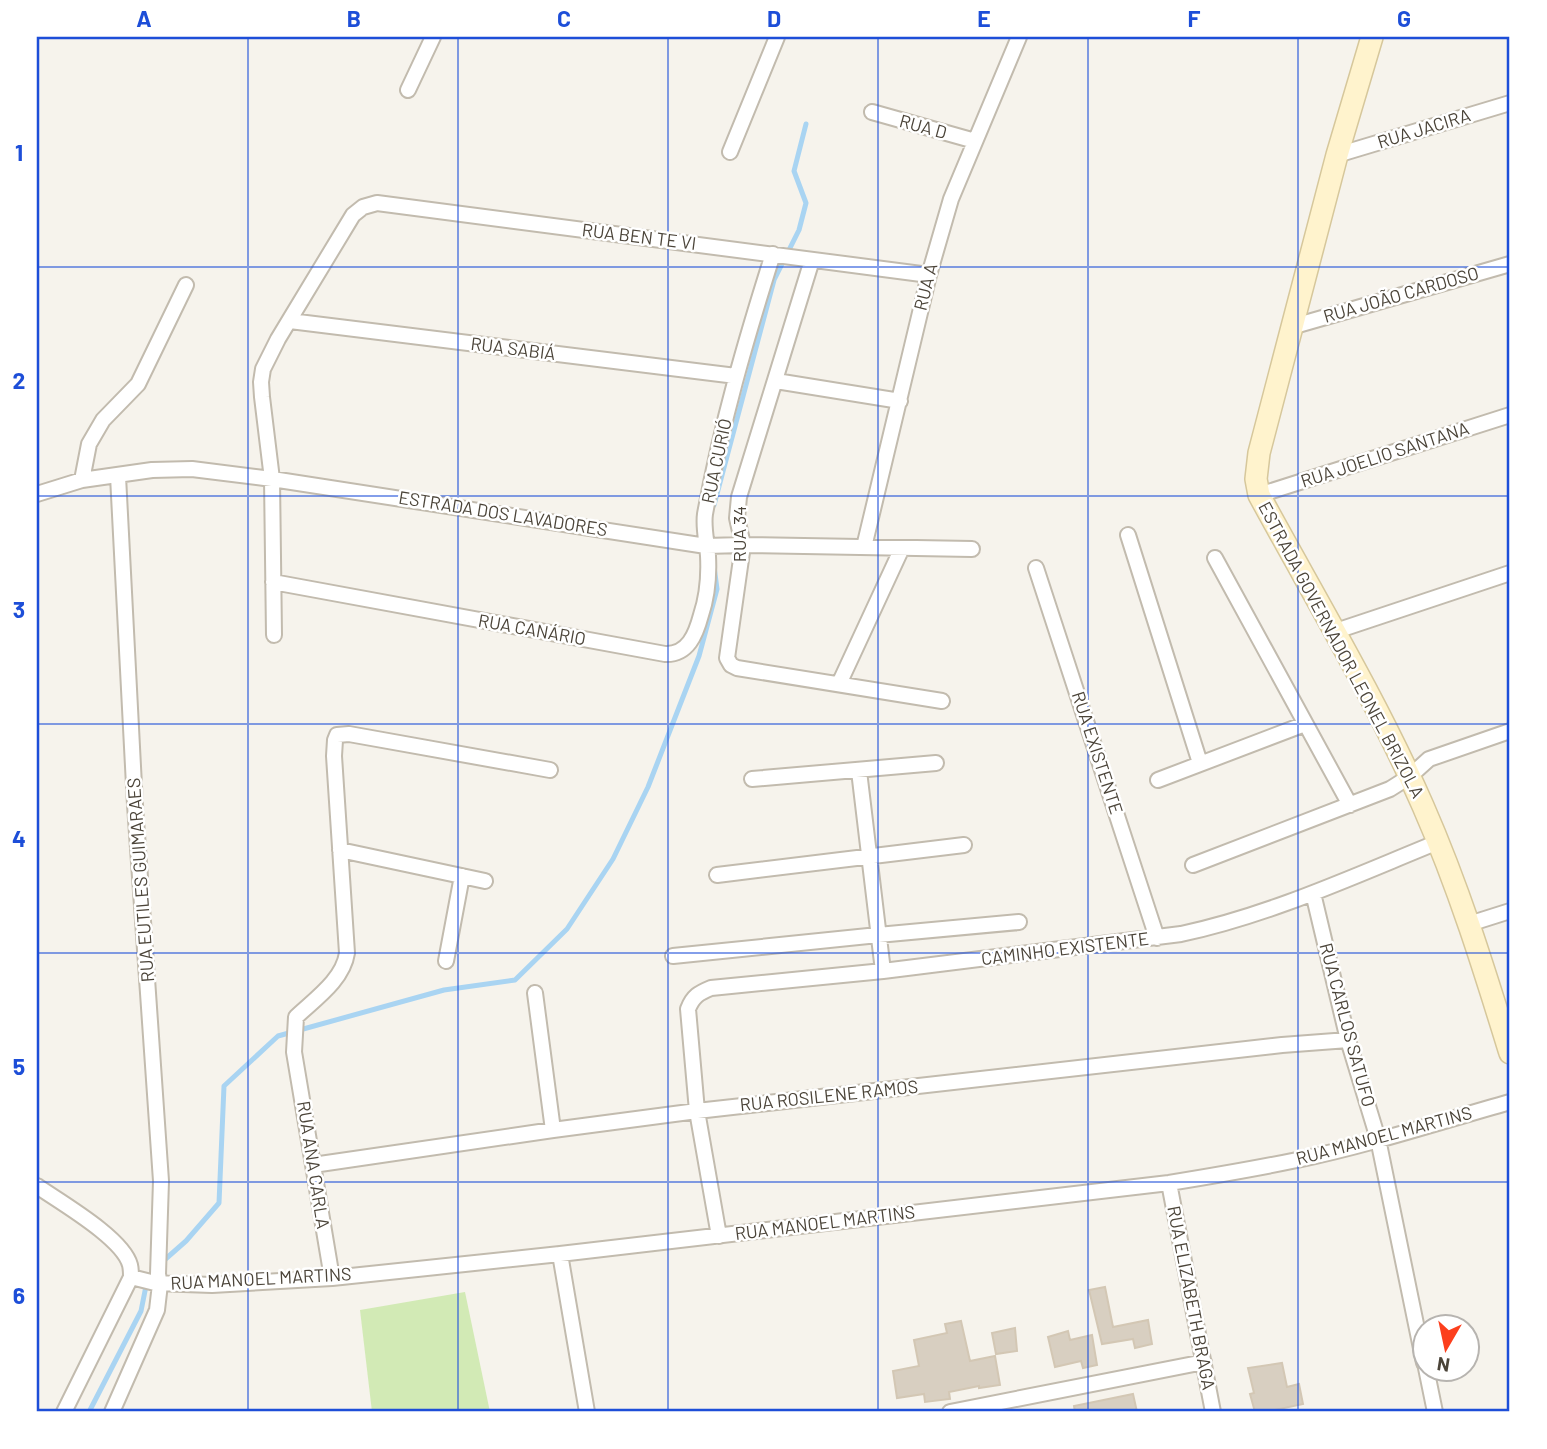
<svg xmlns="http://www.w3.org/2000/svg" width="1547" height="1449" font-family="Barlow,sans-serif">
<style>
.green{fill:#d2eab5}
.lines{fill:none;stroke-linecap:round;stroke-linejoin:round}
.stream{stroke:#a9d4f2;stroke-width:5}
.building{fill:#d8cfc1;stroke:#d3c7b4;stroke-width:2}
.street-casing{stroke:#c2bbae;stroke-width:18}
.secondary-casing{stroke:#d6c79b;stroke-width:24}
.street{stroke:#fff;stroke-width:14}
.secondary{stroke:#fff3cd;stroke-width:21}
.grid{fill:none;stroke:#1d4ed8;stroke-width:2;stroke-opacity:0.55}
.labels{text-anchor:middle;stroke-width:5;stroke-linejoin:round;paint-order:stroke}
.street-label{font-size:18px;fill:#4b4439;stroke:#fff}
.neatline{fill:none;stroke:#1d4ed8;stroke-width:2.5}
.grid-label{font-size:23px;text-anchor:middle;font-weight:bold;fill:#1d4ed8}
</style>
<rect width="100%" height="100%" fill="#f6f3ec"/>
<path class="green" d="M465,1292L490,1412H372L360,1310Z"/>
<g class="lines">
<path class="stream" d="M714,505L774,280L799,230L806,203L794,171L806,124
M161,1263L186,1241L219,1203L224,1086L278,1036L444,990L515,980L567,929L613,859L648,787L699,656L717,589L714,566
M89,1412L141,1311L147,1281"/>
</g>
<path class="building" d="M1105,1287L1113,1327L1148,1320L1152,1344L1135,1348L1133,1339L1102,1344L1089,1290Z
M961,1321L970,1361L995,1356L1000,1385L979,1388V1386L949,1392L950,1399L925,1402L924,1394L897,1398L893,1371L919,1366L914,1340L947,1333L945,1324Z
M1015,1328L1017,1351L996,1354L992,1333Z
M1068,1331L1070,1340L1092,1335L1097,1365L1083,1368L1081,1361L1055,1367L1048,1337Z
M1282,1363L1287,1387L1299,1384L1303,1404L1265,1412H1255L1250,1394L1254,1393L1248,1368Z
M1133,1394L1137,1412H1075L1074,1406Z"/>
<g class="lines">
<defs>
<path id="street" d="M408,90L433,37
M872,112L975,141
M730,152L777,37
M1337,155L1510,103
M812,260L739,497L737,518L743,545L727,658L731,665L737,668L942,701
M290,321L736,376
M1291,327L1510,264
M776,381L900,401
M82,480L89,444L103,420L138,384L186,285
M37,494L82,480L152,470L192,469L272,479L706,546L743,545L972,549
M1259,495L1510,415
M1128,535L1200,763
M864,547L929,275L951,199L1019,37
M1215,558L1350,805
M1036,568L1157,938
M273,582L665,654C688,655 696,634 701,615C707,597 709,575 708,556C707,542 703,528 705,514C721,425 746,339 773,254
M1333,632L1510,573
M274,635L272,479L262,397L261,382L263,369L278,339L353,215L363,207L377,203L929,275
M839,684L902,548
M859,771L883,971
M752,779L936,763
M1158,780L1305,724
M340,850L485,881
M1193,865L1390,789L1409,777L1429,759L1510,731
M717,875L964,845
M1313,893L1348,1040L1378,1139L1424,1363
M1469,924L1510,911
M673,956L878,935L1019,922
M446,961L462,876
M535,993L553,1130
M313,1165L553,1130L697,1111L1282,1045L1348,1040
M1169,1183L1213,1412
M37,1186C60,1202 123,1238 130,1265C131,1269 131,1273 131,1277L64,1412
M719,1236L697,1111L688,1009C693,996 699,993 711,988L883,971L1181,934C1270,915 1354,876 1438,842
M560,1254L587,1412
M131,1277L155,1283L212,1285L332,1278L560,1254L1169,1183C1212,1176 1254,1169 1297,1160C1369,1145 1439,1122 1510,1102
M332,1278L294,1052L296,1017C315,999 343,980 347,953L334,756L335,740L337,735L349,734L550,770
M1426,1368L1435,1412
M112,1412L157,1310L160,1284L158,1274L161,1181L135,805L118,476
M950,1412L1204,1362"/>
<path id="secondary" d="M1372,37L1337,155L1259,453L1256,479L1259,495C1315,598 1376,699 1423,806C1459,888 1484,969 1510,1053"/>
</defs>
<use href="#street" class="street-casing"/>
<use href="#secondary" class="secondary-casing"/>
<use href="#street" class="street"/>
<use href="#secondary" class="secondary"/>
</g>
<path class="grid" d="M248,37V1412M458,37V1412M668,37V1412M878,37V1412M1088,37V1412M1298,37V1412M37,267H1510M37,496H1510M37,724H1510M37,953H1510M37,1182H1510"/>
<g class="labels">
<g class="street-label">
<text transform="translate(923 127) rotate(15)" y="6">RUA D</text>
<text transform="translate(1424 129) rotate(-17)" y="6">RUA JACIRA</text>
<text transform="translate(639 237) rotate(7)" y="6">RUA BEN TE VI</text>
<text transform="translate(926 287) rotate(-76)" y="6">RUA A</text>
<text transform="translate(1401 295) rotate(-16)" y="6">RUA JOÃO CARDOSO</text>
<text transform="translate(513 349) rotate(7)" y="6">RUA SABIÁ</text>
<text transform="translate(1385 455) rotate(-18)" y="6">RUA JOELIO SANTANA</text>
<text transform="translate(717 461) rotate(-78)" y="6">RUA CURIÓ</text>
<text transform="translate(503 514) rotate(9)" y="6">ESTRADA DOS LAVADORES</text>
<text transform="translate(740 534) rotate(-90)" y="6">RUA 34</text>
<text transform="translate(532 630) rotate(10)" y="6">RUA CANÁRIO</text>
<text transform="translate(1341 650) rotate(62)" y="6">ESTRADA GOVERNADOR LEONEL BRIZOLA</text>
<text transform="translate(1097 753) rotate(72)" y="6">RUA EXISTENTE</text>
<text transform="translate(141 880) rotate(-94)" y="6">RUA EUTILES GUIMARAES</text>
<text transform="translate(1065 949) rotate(-7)" y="6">CAMINHO EXISTENTE</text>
<text transform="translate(1347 1025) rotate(75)" y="6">RUA CARLOS SATUFO</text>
<text transform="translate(829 1096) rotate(-6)" y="6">RUA ROSILENE RAMOS</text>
<text transform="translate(1384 1136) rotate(-15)" y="6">RUA MANOEL MARTINS</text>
<text transform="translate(313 1165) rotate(81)" y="6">RUA ANA CARLA</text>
<text transform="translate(825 1223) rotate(-7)" y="6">RUA MANOEL MARTINS</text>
<text transform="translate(261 1279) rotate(-3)" y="6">RUA MANOEL MARTINS</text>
<text transform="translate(1191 1298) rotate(79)" y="6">RUA ELIZABETH BRAGA</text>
</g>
</g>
<rect width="1547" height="1449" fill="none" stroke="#ffffff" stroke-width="77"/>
<g transform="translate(1446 1348) rotate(189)"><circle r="33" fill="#ffffff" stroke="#b7b4b0" stroke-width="2"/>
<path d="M0-5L12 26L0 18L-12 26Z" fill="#fc3f1d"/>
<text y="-10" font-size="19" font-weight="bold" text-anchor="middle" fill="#4b4439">N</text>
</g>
<rect x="38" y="38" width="1470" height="1372" class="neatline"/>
<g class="grid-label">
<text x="144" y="27">A</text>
<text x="354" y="27">B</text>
<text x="564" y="27">C</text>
<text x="774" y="27">D</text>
<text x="984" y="27">E</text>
<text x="1194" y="27">F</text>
<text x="1404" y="27">G</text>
<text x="19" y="161">1</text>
<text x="19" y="389">2</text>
<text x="19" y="618">3</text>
<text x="19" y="847">4</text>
<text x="19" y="1075">5</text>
<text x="19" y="1304">6</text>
</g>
</svg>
